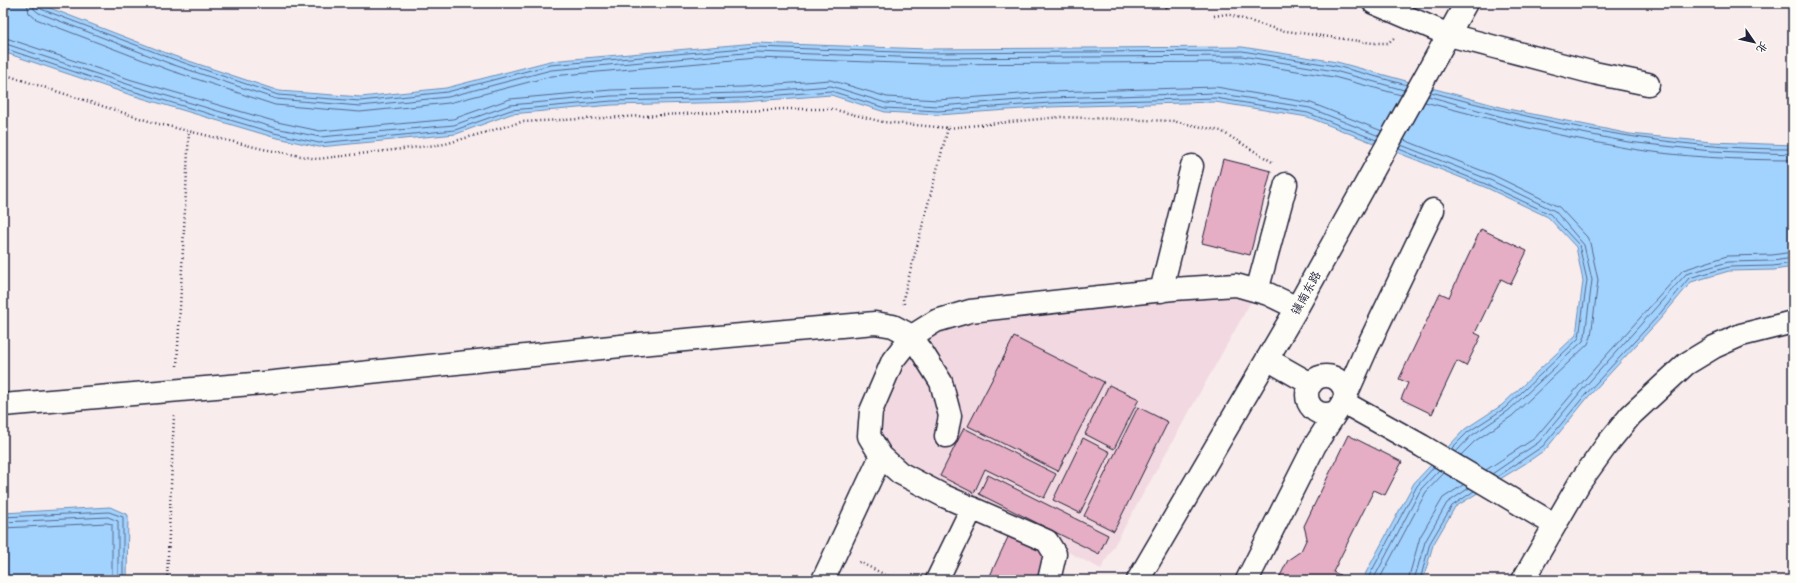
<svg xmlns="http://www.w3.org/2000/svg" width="1796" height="583" font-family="Mali,'LXGW WenKai TC',sans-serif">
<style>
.built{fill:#f2d9e1}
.water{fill:#a2d2fe;stroke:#6f8cb0}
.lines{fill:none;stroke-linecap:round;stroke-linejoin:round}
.shore{stroke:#556889;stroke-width:1}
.building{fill:#e5aec4;stroke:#22223b}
.minor-casing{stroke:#22223b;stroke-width:25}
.path{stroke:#22223b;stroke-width:2.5;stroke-dasharray:1 3;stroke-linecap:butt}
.minor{stroke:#fdfcf7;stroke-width:22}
.labels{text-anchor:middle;stroke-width:4;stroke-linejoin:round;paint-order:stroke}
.street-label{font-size:12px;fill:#22223b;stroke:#fdfcf7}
</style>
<rect width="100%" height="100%" fill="#f8eced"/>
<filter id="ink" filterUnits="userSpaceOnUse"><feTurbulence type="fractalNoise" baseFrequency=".025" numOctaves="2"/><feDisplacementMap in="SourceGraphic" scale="8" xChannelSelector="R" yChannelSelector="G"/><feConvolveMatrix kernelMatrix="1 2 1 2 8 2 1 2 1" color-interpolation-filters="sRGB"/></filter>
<g filter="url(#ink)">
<path class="built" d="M1257,291L1101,569L881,456L871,411L893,360L936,321Z"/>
<path class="water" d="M3,3H37L174,56L279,91L361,97L446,88L550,61L756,43L927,49L1242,47L1337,62L1508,109L1630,134L1711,142L1793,145V267L1774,270L1729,271L1691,282L1661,318L1589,396L1546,449L1526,463L1455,507L1433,545L1423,580H1362L1414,483L1465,429L1502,405L1576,335L1583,281L1576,247L1548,217L1487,188L1308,117L1215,102L1050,107L938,115L885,112L831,95L742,102L612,105L511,114L456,134L319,147L273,137L128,94L3,52Z
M110,507L128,515L127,580H3V513Z"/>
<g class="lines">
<path class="shore" d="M27,3L29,13L36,19L169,70L275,105L360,112L449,103L552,76L756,58L927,64L1241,62L1334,77L1401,95
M33,3L34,9L39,13L171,64L276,99L360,106L448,97L551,70L756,52L927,58L1242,56L1335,71L1404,90
M38,3L41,9L173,59L278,95L360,101L447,92L550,65L756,47L927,53L1242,51L1336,66L1407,85
M3,37L132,80L277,122L320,131L453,119L510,99L611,90L741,87L830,80L887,97L938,100L1049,92L1216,87L1311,103L1382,131
M3,43L130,85L275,128L320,137L454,125L510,105L611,96L742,93L831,86L886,103L938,106L1049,98L1216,93L1310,108L1379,136
M3,48L129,90L274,133L319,143L455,130L511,110L612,101L742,98L831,91L885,108L938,111L1050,103L1215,98L1308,113L1376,140
M1431,92C1549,124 1669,150 1793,149
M1428,96L1506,118L1628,142L1711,151L1793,154
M1425,102C1492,120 1558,136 1626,148C1679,157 1740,160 1793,160
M1404,140L1493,175L1559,207L1587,237L1590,243L1598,280L1591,337L1588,344L1512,416L1475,441L1461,455
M1401,145L1490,180L1555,211L1584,245L1592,280L1585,336L1583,341L1508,411L1471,436L1456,452
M1399,149L1488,185L1550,214L1579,245L1587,280L1579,338L1505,408L1468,432L1451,449
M1486,470L1535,438L1578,387L1683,270L1727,256L1772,255L1793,252
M1492,474L1539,442L1582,390L1686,274L1728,262L1773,261L1793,258
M1497,477L1543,446L1586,394L1658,316L1689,278L1729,267L1773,266L1793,263
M3,517L109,512L123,517V580
M3,522L108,517L118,521V580
M3,528L107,523L112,524V580
M1367,580L1417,486L1434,467
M1373,580L1421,489L1439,470
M1379,580L1426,492L1444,473
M1408,580L1420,537L1443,498L1463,485
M1414,580L1425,542L1447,503L1469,488
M1420,580L1430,543L1452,506L1474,491"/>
</g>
<path class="building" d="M1163,3H1178L1165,8Z
M1223,159L1271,171L1250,255L1202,243Z
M1481,229L1527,251L1511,284L1501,279L1475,333L1481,336L1466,366L1457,361L1432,414L1401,399L1408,383L1399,379L1440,293L1449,297Z
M1014,337L1104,382L1058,471L968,426Z
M1109,385L1139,399L1114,449L1085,434Z
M1138,407L1168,422L1114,531L1084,516Z
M964,428L1056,474L1044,498L985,469L974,493L940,476Z
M1348,435L1402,462L1385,495L1374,490L1333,572L1340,575L1337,580H1278L1288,560L1301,551L1307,538L1304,526Z
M1083,438L1110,452L1080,513L1053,500Z
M988,475L1108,535L1099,554L979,494Z
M1009,535L1049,554L1037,580H988Z"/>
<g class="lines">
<defs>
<path id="minor" d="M1374,3L1449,35L1594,73L1648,84
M1161,291L1192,166
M1257,291L1286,184
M1267,359L1311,384
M1307 395a19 19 0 1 1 38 0a19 19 0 1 1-38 0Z
M1343,402L1422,446L1555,525
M3,405L264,383L640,344L875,323L893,326L912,336L941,382L950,416L946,436
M823,580L881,456
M937,580L972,508
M1049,580L1055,554L1047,541L944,496L900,473L881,456L869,436L871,411L893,360L912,336L936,321L970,311L1173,289L1236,285L1268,294L1297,308
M1138,580L1297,308L1466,3
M1247,580L1315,445L1343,402L1366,350L1433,210
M1523,580L1580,482L1608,443L1631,415L1686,364L1714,347L1741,335L1793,322"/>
</defs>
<use href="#minor" class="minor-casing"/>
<path class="path" d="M1214,16L1227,14L1279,30L1373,43H1388L1394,38
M3,74L155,123L263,149L317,159L445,144L521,122L785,109H832L883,122L948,128L1060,117L1173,121L1221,131L1274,163
M904,304L903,299L948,128
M177,366L189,131
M859,562L896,580
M167,580L174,415"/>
<use href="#minor" class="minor"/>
</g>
</g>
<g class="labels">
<g class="street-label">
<text transform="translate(1306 293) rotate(-61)" y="4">镇南东路</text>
</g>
</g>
<rect width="1796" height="583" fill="none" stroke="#fdfcf7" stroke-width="16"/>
<rect x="8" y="8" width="1780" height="567" fill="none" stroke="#22223b" stroke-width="1.5" filter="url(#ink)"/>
<g transform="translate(1754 42) rotate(124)" stroke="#fdfcf7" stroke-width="3" paint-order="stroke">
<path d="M0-3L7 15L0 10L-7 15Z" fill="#22223b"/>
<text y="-6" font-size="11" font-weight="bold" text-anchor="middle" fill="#22223b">北</text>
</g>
</svg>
